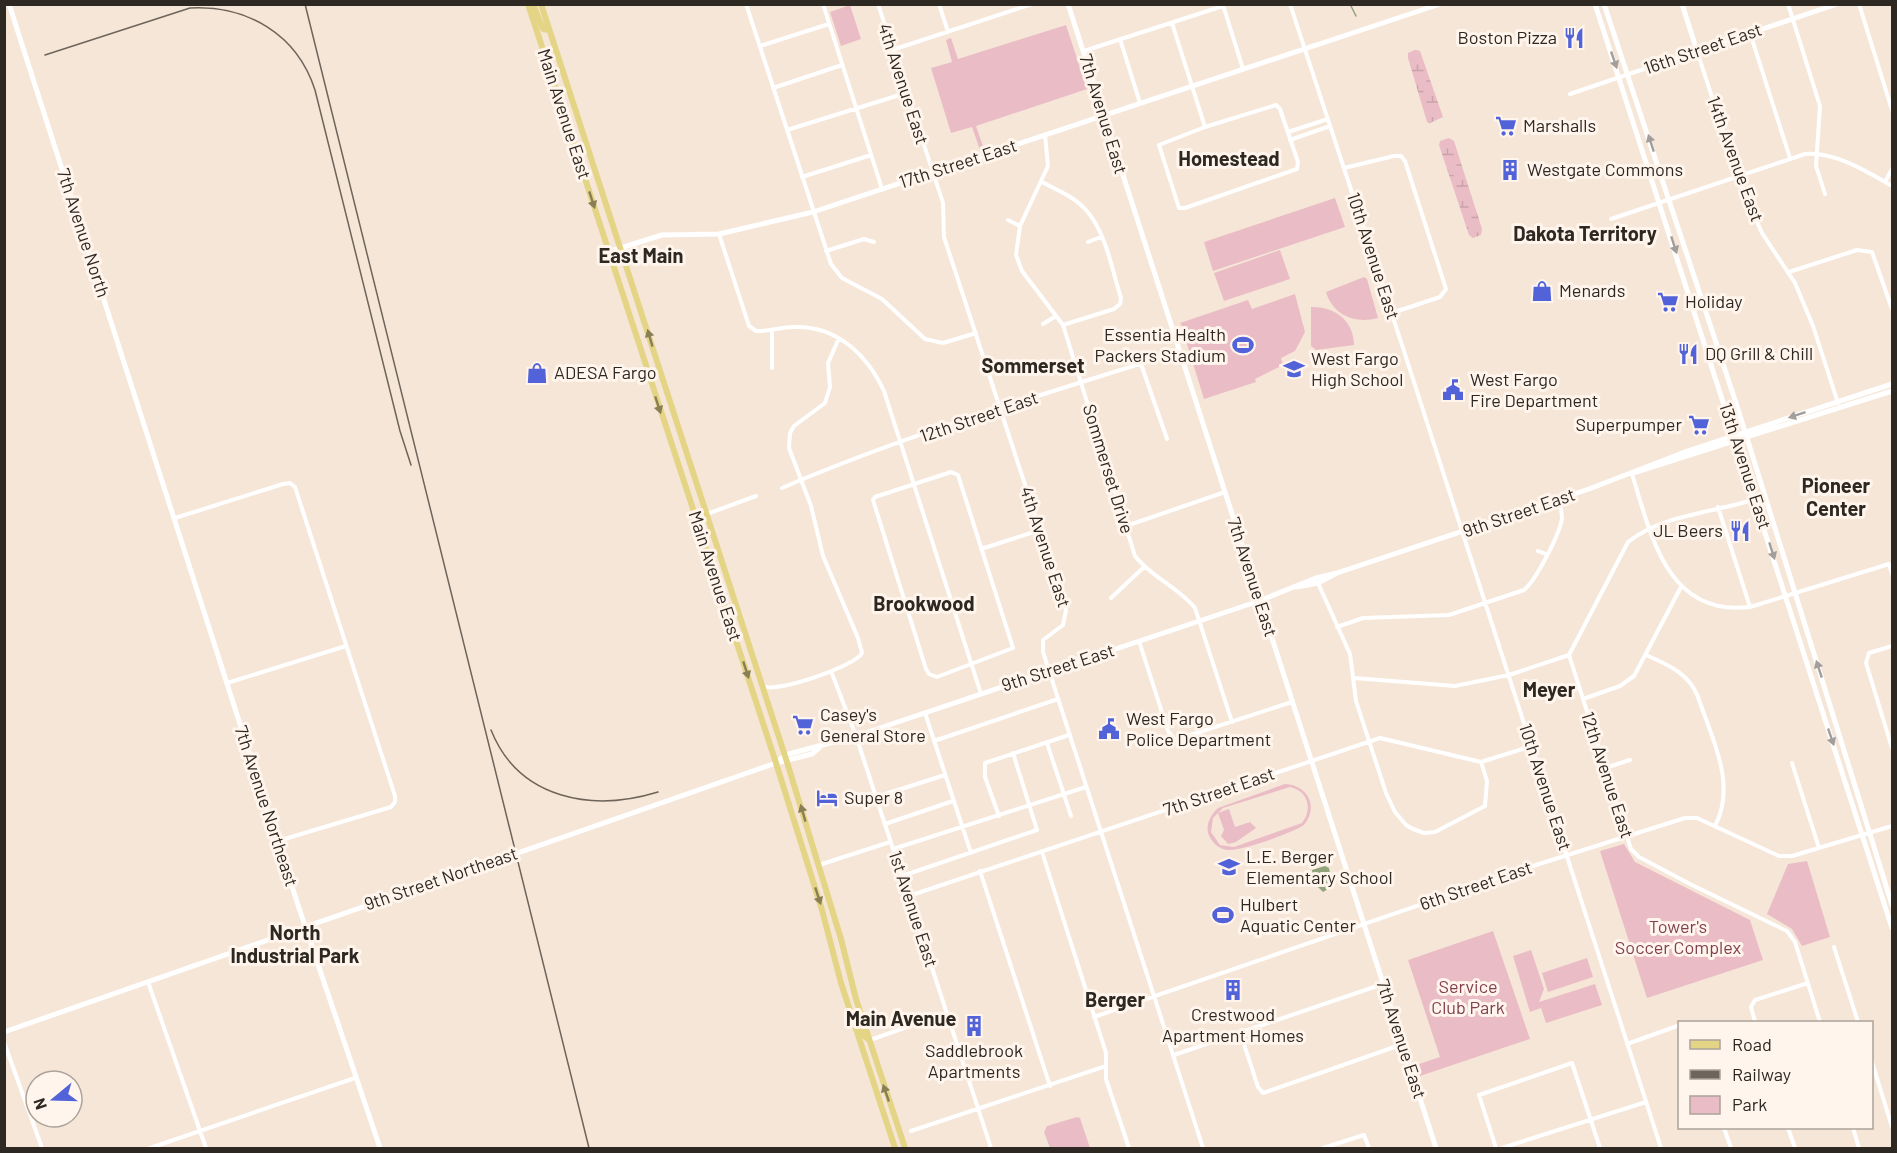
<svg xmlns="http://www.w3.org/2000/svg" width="1897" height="1153" font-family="Barlow,sans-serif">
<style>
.wetland{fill:url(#wetland-marsh)}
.park{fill:#eabdc6;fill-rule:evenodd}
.water{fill:#90a37a}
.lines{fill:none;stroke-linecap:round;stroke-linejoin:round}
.stream{stroke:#90a37a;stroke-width:1.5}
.street{stroke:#fff;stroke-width:4}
.secondary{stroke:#fff;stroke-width:5}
.primary{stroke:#e4d586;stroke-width:6}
.rail{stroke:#6d645b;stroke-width:1.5}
.oneway{fill:#a19e9c}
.oneway2{fill:#897e54}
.labels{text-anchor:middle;stroke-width:6;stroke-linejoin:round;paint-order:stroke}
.poi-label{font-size:18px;fill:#2e2822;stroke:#fff5ec;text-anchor:start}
.street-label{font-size:18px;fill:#2e2822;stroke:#fff5ec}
.park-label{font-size:18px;fill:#803f4f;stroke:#fff5ec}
.neighbourhood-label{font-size:20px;font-weight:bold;fill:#2e2822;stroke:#fff5ec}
</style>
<defs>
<pattern id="wetland-marsh" width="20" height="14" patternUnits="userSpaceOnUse" patternTransform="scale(1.5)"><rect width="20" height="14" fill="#eabdc6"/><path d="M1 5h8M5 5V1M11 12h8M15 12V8" fill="none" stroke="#c9a2aa"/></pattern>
</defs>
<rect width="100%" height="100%" fill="#f6e6d7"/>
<path class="wetland" d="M1415,50L1420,51L1443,117L1430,123L1427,122L1408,58V53Z
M1449,138L1454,141L1482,229L1481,235L1473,238L1469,235L1439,145L1440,141Z"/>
<path class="park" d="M850,5L861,39L841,46L830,12Z
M1066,25L1087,89L976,126L984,149L980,150L972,127L951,133L931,68L952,62L946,40L951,38L958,59Z
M1335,198L1345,227L1213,271L1204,242Z
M1280,250L1290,279L1224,301L1214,273Z
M1364,277L1367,279L1378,318C1356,324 1333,316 1326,292Z
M1295,294L1305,332L1295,351L1281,358L1283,365L1255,379L1256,382L1204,399L1186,341L1185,330L1180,323L1248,300L1252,309Z
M1311,307C1335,306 1354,321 1354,345L1316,350L1311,346Z
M1285,784C1308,785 1319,807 1304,825C1292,833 1242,851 1229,850C1219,850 1211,842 1208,833C1206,823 1211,815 1218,808ZM1290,787C1308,791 1313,809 1302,823L1234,847L1220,845L1211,832L1213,818L1223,808Z
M1229,809L1235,827L1250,822L1256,828L1236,842L1228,844L1221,836L1224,830L1218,813Z
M1624,844L1635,862L1750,920L1763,960L1647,998L1600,851Z
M1807,861L1830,937L1802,946L1792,929L1767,914L1788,864Z
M1493,931L1530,1039L1420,1076L1416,1065L1440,1057L1408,960Z
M1531,950L1544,989L1539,1002L1595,984L1602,1005L1546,1023L1541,1008L1530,1012L1513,956Z
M1587,958L1593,977L1548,992L1542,973Z
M1077,1117L1080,1118L1090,1148H1050L1044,1132L1047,1126Z"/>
<path class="water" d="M1325,866L1329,868L1331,879L1328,889L1323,892L1314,883L1312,870Z"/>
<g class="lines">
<path class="stream" d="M1350,4L1356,16"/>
<path class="street" d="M746,4L831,264L842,278L882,299L925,339L943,343L976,333
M823,4L882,189
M878,4L943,203L944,237L1066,610L1063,625L1043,640V652L1203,1148
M939,4L948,32
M1290,4L1403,348L1661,1148
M1788,4L1820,106L1816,166L1825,194
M1859,4L1892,110
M1223,5L1243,69
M1172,23L1205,127
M1750,33L1790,158
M1120,39L1140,103
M760,46L829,24
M892,50L1032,4
M1084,51L1223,6
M773,88L842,65
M1570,94L1697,51L1741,186L1762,233L1795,283L1813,326L1838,403
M1276,105L1280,109L1298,162L1297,169L1185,208H1179L1159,145L1205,127Z
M787,130L906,93
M1288,132L1328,119
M1045,135L1048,166L1020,226L1016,255L1022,271L1063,325L1135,556C1151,577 1178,587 1195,608L1232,722
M1290,140L1330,126
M1344,168L1394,156H1401L1405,161L1446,289L1440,297L1392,313
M802,177L871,155
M1042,182C1057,190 1075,197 1086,210C1106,232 1112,270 1121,298L1120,304L1114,309L1063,325
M1885,182L1892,169
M1611,219L1805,154C1834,151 1868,172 1892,186
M1008,220L1020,226
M719,234L749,326L756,331C768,332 781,327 793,327C837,325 867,355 884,391L981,694
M1088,242L1101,237
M826,251L864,239L874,242
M1789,272L1857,250L1872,252L1892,309
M1043,324L1056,316
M1141,364L1167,439
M772,368V330
M951,472L958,475L1013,648L937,677L929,674L926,669L873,500L875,497Z
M1632,474C1651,535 1667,617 1750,607L1889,564L1892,574
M782,488C910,433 1045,394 1178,352
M1755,499C1715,513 1663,514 1628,542L1569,655L1631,849L1639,857L1690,884L1787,931L1795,942L1820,1022
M1718,507L1750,607
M175,518L283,484L290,483L295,487L395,796V802L391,807L278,841
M696,518L756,496
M1126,526L1225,492
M981,549L1040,530
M1538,551L1546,554
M1318,583L1350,654L1356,701L1386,793L1395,812L1406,825L1413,829L1424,833L1435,832L1485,806L1487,781L1481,762
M1111,598L1144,567
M1337,627L1363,618L1449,615L1524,590C1536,580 1560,534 1562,518C1562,512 1560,505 1558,499
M1139,641L1168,731L1175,740L1292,702
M1892,646L1869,653L1866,663L1892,748
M1646,655C1668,665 1689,673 1698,697C1712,739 1737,784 1715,826
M831,671L856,736L991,1148
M1354,678L1455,686L1509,675L1569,655
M227,683L346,646
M764,686C774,694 856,666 862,653L858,638L823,556L811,506L789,448L790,433L794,426L825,403L830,387L828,363L839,338
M1583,699L1620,686L1634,676L1681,587
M925,713L971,853
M934,741L1058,699
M1047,743L1071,816
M1792,763L1819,848
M1605,768L1630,760
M876,797L945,775
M999,816L985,777V763L1069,735
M885,824L953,801
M893,849L1086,787
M1042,852L1106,1053V1079L1129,1148
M819,865L890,842
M980,871L1050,1086
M902,876L1037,830L1013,753
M909,896L1380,738L1481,762L1532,746
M1834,947L1858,1022
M148,982L206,1148
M1094,1017L1539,864L1685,818H1697L1779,856H1792L1892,826
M1687,1022H1689
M1755,1022L1751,1007L1755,1000L1808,983
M1240,1032L1258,1087L1263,1093L1403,1044
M870,1040L947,1013
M4,1042L42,1148
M1627,1044L1680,1025
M1174,1055L1383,984
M1872,1062L1892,1127
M1724,1128L1731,1148
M1788,1128L1795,1148
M1853,1128L1859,1148
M911,1131L1106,1066
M150,1148L355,1078
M1323,1148L1364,1135L1369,1148
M1496,1148L1479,1095L1572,1063L1600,1148
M1502,1148L1646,1102"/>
<path class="secondary" d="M9,4L299,908L380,1148
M1068,4L1436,1148
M1595,4L1892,928
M1604,4L1737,406L1892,905
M1682,4L1697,51L1837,4
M608,252L662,235L719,234L813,212L1440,4
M1633,473L1892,391
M1297,587L1318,583L1337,573
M776,763L785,755L856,736L1259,601L1316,578L1337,573L1589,489L1685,452L1892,384
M4,1032L776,763L812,754L819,748"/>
<path class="primary" d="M528,4L776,763L822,910L841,983L895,1148
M533,4L543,29L549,30
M541,4L787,762L841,939L856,999L905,1148
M857,1022L862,1034L869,1040"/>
<path class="rail" d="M305,4L589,1148
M45,55L190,8C247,5 297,34 315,90L400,431L411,465
M491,730C519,800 593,812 658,792"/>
</g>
<defs><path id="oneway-solid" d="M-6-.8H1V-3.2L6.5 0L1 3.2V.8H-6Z" transform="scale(1.5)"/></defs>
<g class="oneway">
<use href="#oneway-solid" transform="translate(1614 60) rotate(71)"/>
<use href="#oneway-solid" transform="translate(1651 143) rotate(-108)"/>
<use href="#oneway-solid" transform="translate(1674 245) rotate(72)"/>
<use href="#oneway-solid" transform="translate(1797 415) rotate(162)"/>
<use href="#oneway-solid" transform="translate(1772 551) rotate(72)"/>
<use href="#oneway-solid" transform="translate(1819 669) rotate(-108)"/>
<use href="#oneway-solid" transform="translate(1831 737) rotate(71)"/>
</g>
<g class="oneway2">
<use href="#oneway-solid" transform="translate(592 200) rotate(72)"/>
<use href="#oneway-solid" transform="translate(650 338) rotate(-106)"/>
<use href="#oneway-solid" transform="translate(658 405) rotate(72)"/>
<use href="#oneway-solid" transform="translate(746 670) rotate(72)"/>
<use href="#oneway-solid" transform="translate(803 813) rotate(-106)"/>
<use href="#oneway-solid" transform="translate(818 896) rotate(72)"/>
<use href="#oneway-solid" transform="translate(886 1093) rotate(-109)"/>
</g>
<defs>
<symbol id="restaurant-bare" viewBox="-9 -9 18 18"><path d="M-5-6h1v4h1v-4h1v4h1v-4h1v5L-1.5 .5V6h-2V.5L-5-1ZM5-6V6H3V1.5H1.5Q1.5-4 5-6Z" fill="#5263d9" stroke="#fff5ec" stroke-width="2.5" paint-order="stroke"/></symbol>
<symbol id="supermarket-bare" viewBox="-9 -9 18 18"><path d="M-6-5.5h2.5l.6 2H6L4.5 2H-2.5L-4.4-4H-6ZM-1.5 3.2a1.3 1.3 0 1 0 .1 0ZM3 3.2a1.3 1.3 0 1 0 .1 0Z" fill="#5263d9" stroke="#fff5ec" stroke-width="2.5" paint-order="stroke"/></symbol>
<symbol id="building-bare" viewBox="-9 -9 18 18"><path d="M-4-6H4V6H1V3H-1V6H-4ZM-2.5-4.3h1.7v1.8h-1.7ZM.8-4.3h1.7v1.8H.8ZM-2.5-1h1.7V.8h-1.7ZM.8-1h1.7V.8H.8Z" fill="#5263d9" stroke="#fff5ec" stroke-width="2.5" paint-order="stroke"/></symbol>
<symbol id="shop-bare" viewBox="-9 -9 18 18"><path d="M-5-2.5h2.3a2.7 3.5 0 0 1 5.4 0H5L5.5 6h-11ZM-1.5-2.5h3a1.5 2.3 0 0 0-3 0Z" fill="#5263d9" stroke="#fff5ec" stroke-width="2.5" paint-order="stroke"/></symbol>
<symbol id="stadium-bare" viewBox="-9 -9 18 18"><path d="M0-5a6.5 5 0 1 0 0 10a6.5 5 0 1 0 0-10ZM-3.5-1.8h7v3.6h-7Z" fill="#5263d9" stroke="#fff5ec" stroke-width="2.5" paint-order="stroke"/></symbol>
<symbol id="school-bare" viewBox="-9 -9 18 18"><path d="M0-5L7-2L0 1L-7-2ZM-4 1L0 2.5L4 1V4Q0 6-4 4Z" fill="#5263d9" stroke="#fff5ec" stroke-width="2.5" paint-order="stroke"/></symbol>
<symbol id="civic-bare" viewBox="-9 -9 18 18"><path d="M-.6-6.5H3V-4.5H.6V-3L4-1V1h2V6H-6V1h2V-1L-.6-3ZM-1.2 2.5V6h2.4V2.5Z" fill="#5263d9" stroke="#fff5ec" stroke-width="2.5" paint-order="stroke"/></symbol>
<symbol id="hotel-bare" viewBox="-9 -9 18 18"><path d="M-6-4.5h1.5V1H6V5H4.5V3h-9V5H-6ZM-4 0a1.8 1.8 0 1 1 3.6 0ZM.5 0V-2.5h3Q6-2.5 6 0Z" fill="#5263d9" stroke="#fff5ec" stroke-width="2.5" paint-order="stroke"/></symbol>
</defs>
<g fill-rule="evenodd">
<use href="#restaurant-bare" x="1559" y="23" width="30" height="30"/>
<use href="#supermarket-bare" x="1491" y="111" width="30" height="30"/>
<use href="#building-bare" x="1495" y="155" width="30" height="30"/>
<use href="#shop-bare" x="1527" y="276" width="30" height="30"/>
<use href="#supermarket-bare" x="1653" y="287" width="30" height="30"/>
<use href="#stadium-bare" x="1228" y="330" width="30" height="30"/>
<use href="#restaurant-bare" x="1673" y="339" width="30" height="30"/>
<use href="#school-bare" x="1279" y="354" width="30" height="30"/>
<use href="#shop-bare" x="522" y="358" width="30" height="30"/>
<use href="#civic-bare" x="1438" y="375" width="30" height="30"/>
<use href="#supermarket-bare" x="1684" y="410" width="30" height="30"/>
<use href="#restaurant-bare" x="1725" y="516" width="30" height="30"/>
<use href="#supermarket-bare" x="788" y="710" width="30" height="30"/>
<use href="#civic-bare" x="1094" y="714" width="30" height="30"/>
<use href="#hotel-bare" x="812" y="783" width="30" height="30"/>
<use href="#school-bare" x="1214" y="852" width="30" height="30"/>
<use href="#stadium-bare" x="1208" y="900" width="30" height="30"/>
<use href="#building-bare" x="1218" y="975" width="30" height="30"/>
<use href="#building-bare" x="959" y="1011" width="30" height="30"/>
</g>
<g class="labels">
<g class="poi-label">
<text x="1557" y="44" text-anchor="end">Boston Pizza</text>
<text x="1523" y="132">Marshalls</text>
<text x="1527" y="176">Westgate Commons</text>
<text x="1559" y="297">Menards</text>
<text x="1685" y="308">Holiday</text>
<text x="1226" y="341" text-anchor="end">Essentia Health<tspan x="1226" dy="21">Packers Stadium</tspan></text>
<text x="1705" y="360">DQ Grill &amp; Chill</text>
<text x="1311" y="365">West Fargo<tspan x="1311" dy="21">High School</tspan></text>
<text x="554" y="379">ADESA Fargo</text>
<text x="1470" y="386">West Fargo<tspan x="1470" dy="21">Fire Department</tspan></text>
<text x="1682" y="431" text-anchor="end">Superpumper</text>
<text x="1723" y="537" text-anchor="end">JL Beers</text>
<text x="820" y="721">Casey's<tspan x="820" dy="21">General Store</tspan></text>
<text x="1126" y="725">West Fargo<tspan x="1126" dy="21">Police Department</tspan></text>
<text x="844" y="804">Super 8</text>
<text x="1246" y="863">L.E. Berger<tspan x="1246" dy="21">Elementary School</tspan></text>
<text x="1240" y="911">Hulbert<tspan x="1240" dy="21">Aquatic Center</tspan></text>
<text x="1233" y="1021" text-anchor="middle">Crestwood<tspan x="1233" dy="21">Apartment Homes</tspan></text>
<text x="974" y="1057" text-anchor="middle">Saddlebrook<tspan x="974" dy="21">Apartments</tspan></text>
</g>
<g class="street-label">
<text transform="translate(1703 49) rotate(-19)" y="6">16th Street East</text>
<text transform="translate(903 84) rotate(72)" y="6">4th Avenue East</text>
<text transform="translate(564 114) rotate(72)" y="6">Main Avenue East</text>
<text transform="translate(1103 114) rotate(73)" y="6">7th Avenue East</text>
<text transform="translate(1735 159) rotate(70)" y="6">14th Avenue East</text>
<text transform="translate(958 164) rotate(-18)" y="6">17th Street East</text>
<text transform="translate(83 233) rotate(72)" y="6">7th Avenue North</text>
<text transform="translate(1373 256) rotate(72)" y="6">10th Avenue East</text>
<text transform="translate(979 417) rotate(-19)" y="6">12th Street East</text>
<text transform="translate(1745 466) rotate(72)" y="6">13th Avenue East</text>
<text transform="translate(1108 469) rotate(73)" y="6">Sommerset Drive</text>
<text transform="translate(1519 513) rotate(-19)" y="6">9th Street East</text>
<text transform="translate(1045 547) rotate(72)" y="6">4th Avenue East</text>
<text transform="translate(715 576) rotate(72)" y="6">Main Avenue East</text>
<text transform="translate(1252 577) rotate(72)" y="6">7th Avenue East</text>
<text transform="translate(1058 668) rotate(-18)" y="6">9th Street East</text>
<text transform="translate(1607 775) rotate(72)" y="6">12th Avenue East</text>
<text transform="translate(1545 787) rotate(72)" y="6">10th Avenue East</text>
<text transform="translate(1219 792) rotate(-19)" y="6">7th Street East</text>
<text transform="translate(266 806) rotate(72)" y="6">7th Avenue Northeast</text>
<text transform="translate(441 879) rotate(-19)" y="6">9th Street Northeast</text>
<text transform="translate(1476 886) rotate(-19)" y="6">6th Street East</text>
<text transform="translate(913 909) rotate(72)" y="6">1st Avenue East</text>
<text transform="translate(1401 1039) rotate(72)" y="6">7th Avenue East</text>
</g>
<g class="park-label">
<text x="1678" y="933">Tower's<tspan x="1678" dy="21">Soccer Complex</tspan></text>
<text x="1468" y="993">Service<tspan x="1468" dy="21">Club Park</tspan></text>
</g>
<g class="neighbourhood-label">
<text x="1229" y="166">Homestead</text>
<text x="1585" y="241">Dakota Territory</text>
<text x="641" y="263">East Main</text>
<text x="1033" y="373">Sommerset</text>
<text x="1836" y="493">Pioneer<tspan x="1836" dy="23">Center</tspan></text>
<text x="924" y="611">Brookwood</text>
<text x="1549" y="697">Meyer</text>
<text x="295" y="940">North<tspan x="295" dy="23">Industrial Park</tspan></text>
<text x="1115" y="1007">Berger</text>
<text x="901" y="1026">Main Avenue</text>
</g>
</g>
<rect width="1897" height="1153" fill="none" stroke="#2e2822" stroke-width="12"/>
<rect x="1678" y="1021" width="195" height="108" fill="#fff5ec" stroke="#aba39b" stroke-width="1.5"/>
<rect x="1690" y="1040" width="30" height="9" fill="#e4d586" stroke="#aba39b" stroke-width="1.5"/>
<text x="1732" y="1051" font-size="18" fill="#2e2822">Road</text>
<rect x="1690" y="1070" width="30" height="9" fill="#6d645b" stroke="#aba39b" stroke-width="1.5"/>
<text x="1732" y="1081" font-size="18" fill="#2e2822">Railway</text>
<rect x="1690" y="1096" width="30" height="18" fill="#eabdc6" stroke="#aba39b" stroke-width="1.5"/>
<text x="1732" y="1111" font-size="18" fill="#2e2822">Park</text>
<g transform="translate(54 1099) rotate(251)"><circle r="28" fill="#fff5ec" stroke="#aba39b" stroke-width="1.5"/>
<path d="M0-4.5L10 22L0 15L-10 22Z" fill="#5263d9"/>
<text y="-9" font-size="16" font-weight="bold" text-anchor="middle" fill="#2e2822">N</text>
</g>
</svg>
